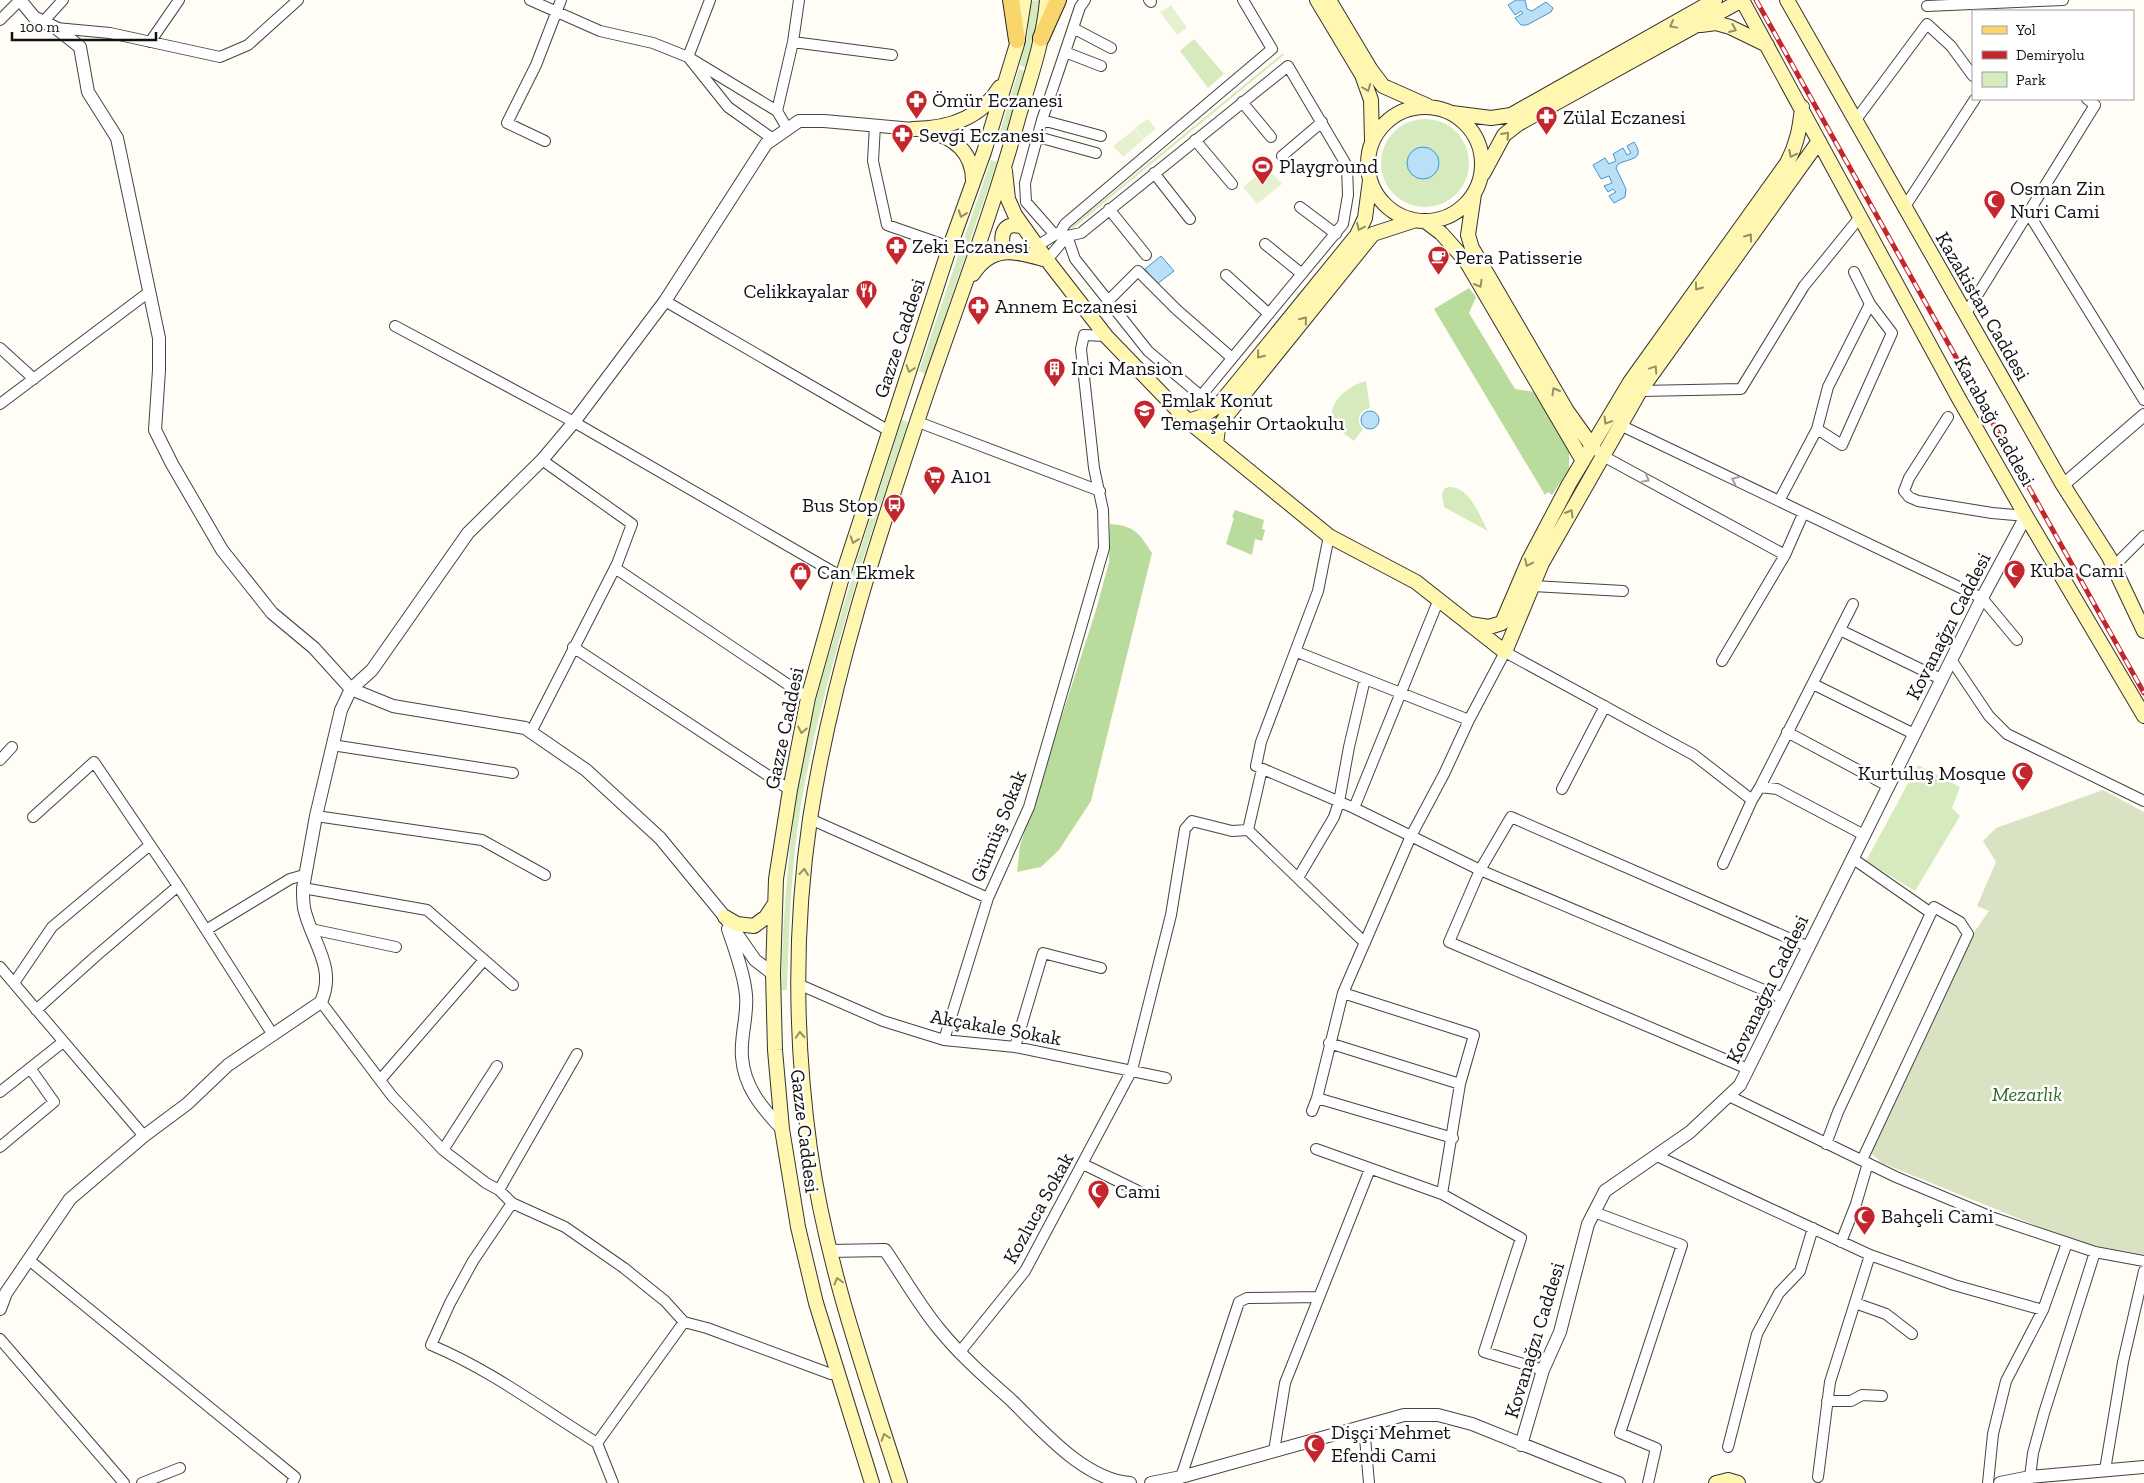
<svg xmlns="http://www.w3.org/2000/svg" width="2144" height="1483" font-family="'Zilla Slab',serif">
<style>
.green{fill:#d5ebbd}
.forest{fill:#b9dc9c}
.cemetery{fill:#d9e3c4}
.pitch{fill:#e6f2cf}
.water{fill:#b9e0f7;stroke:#3f96cf}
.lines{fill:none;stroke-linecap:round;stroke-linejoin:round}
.minor-casing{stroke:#444;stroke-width:12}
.tertiary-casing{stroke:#444;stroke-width:14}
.secondary-casing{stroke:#333;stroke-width:16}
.primary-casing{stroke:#222;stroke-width:18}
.minor{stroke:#fff;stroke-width:10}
.tertiary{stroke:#fff;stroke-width:12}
.secondary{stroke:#fff6b0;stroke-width:14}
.primary{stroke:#f9d66b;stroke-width:16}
.rail-casing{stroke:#c4262e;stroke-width:5}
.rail{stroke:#fff;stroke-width:3;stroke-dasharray:9;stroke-linecap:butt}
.oneway{stroke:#948f68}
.oneway2{stroke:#a0a0a0}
.labels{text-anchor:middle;stroke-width:5;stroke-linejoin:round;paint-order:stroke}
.poi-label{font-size:20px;fill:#111;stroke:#fff;text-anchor:start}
.street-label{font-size:20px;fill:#111;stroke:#fff}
.park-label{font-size:20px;font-style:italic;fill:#2f6b1f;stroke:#fff}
</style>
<rect width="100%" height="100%" fill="#fffdf5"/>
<path class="green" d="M1046,0L1026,68L1020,65L1028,31L1027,1Z
M1194,39L1224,74L1208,88L1180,51Z
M1283,53L1284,55L1066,234L1065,232Z
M1019,69L1024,71L1005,141L1000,143L998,139Z
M1381 163a44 44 0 1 1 88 0a44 44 0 1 1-88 0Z
M991,160L997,162L966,252L960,250Z
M959,253L966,254L925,374L919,371Z
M1366,381L1370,408C1359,410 1355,421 1363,429L1354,441C1349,437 1341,432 1336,426C1322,406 1348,385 1366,381Z
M902,420L908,422L857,577L852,575Z
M1449,487C1470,487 1479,515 1488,531L1444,507L1442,495L1444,489Z
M852,578L857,579C835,654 814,728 801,804C791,866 789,928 787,990H781C783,905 790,822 807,738C819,684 836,631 852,578Z
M1918,765L1960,787L1952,808L1960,816L1915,891L1866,861Z"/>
<path class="forest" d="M1469,288L1476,297L1469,313L1515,389L1535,392L1569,452V469L1552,495L1548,492L1545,495L1434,309Z
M1235,510L1264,520L1262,529L1265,530L1262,541L1255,539L1252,555L1226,544L1234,518L1232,517Z
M1110,524C1135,526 1138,532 1152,553L1091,801L1059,850L1041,867L1017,872L1020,846L1096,610L1109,562Z"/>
<path class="cemetery" d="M2103,790L2144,812V1255L2079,1243L1882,1163L1868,1151L1889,1116L1972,935L1989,911L1977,906L1996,862L1983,841L1996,828Z"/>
<path class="pitch" d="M1171,5L1187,28L1177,35L1160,12Z
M1148,119L1156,129L1144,138L1135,128Z
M1135,129L1144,139L1123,157L1113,146Z
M1267,167L1282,184L1257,204L1243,187Z"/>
<path class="water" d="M1516,0H1525L1527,9L1532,11L1546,2L1553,8L1551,12L1527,25H1521L1515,18L1523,13L1521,11L1515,15L1508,5Z
M1634,142C1646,160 1630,158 1618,164L1616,168L1626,189L1625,197L1614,203L1609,196L1616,192L1613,189L1608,192L1604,186L1612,183L1609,176L1601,179L1593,165L1605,158L1609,164L1616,161L1613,154L1623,148L1627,155L1631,153L1627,146Z
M1407 163a16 16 0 1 1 32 0a16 16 0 1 1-32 0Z
M1161,256L1174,271L1157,284L1145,269Z
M1361 420a9 9 0 1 1 18 0a9 9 0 1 1-18 0Z"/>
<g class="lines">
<defs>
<path id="minor" d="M530,0L600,31L653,43L688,57L710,0
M1149,0L1151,2
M1927,6L2063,0
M0,20L20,0
M43,22L63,0
M56,28L110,33L220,57L248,45L298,0
M1073,28L1111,48
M150,42L179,0
M793,42L892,55
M1065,52L1101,66
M1242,102L1271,137
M777,111L793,42L799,0
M1042,120L1101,136
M1855,121L1927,24L1951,46L1973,76
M875,125L873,161L887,225L950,247
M1038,137L1096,153
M773,139L728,107L688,57L777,111L787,128
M1195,140L1232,184
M545,141L507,123L536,65L561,0
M1282,156L1322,122
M1154,173L1190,219
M1300,207L1336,234
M1904,208L1975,99
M1109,209L1146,255
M2027,211L2144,400
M1055,235L1026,202L1025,183L1042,120L1065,52L1080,7L1085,0
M1265,244L1302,274
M1037,246L1061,231L1065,224L1272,49L1243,0
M1047,260L1067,236L1075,259L1148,351L1201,396L1343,224L1348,195L1347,166L1288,66L1081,233L1067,236
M1226,275L1269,314
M665,301L891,432
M1108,301L1138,271L1177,310L1232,358
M1965,315L2095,105L2087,99
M395,326L574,422L842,577
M0,348L34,379
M1640,391L1741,389L1804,286L1860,217
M0,404L149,292
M1948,417L1909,478L1904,491L1909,497L1918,501L1992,513L2026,516
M918,422L1100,491
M1620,425L1982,598L2017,640
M1817,429L1842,445L1892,333L1870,304L1854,272
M1592,446L1603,456L1785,555
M1779,501L1817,429L1828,387L1870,304
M1329,536L1318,591L1261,742L1256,766L1354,808L1480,870L1783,998
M2113,567L2144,536
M615,568L808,698
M1533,586L1623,591
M1840,630L1941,679
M573,647L790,790
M1297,652L1469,720
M1722,661L1785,555L1803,514
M1952,661L1989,716L2007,734L2144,801
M1813,684L1914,734
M531,732L617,564L632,524L542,460
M1787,732L1888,786
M332,745L513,773
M0,760L12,747
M1760,787L1853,604
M1562,789L1605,706
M1354,808L1439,599
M316,816L482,840L545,875
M33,817L94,762L178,886L273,1035
M810,819L988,898
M1248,830L1365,943
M1723,864L1752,800
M1298,878L1334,817L1339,802L1349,747L1365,679
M303,888L427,910L513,985
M311,929L396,947
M206,930L290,879L304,875
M0,967L144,1136
M14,983L52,927L150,845
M798,984L883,1021L944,1040L1015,1047L1166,1078
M1343,993L1474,1035L1460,1084L1442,1194L1521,1238L1484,1352L1543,1370
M321,1002L392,1096L443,1150L486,1183L499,1190L512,1203L565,1227L624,1268L665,1301L684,1322L707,1328L831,1374L839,1373
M36,1010L96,956L178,886
M944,1040L988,898L1029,807L1104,548L1103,510L1094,468L1081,349L1084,335L1106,336
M1329,1043L1460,1084
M1015,1047L1043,953L1101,968
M1748,1069L1449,942L1480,870L1511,817L1809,947
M380,1080L484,960
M0,1092L63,1042
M1729,1096L1896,1177L1994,1218L2095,1252L2144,1261
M1317,1098L1453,1138
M1312,1111L1317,1098L1343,993L1411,836L1444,774L1469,720L1505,652L1694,755L1752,800L1760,787L1777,789L1864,835
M1826,1144L1838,1112L1931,913L1852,858
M0,1147L54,1102L30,1068
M1316,1149L1442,1194
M443,1150L497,1066
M1657,1156L1870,1255L1954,1285L2043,1310
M1862,1160L1968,934L1960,922L1934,907L1931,913
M1083,1164L1142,1193
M499,1190L577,1054
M512,1203L473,1261L450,1303L431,1345C491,1370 542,1409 597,1443
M1594,1212L1682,1245L1620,1433L1656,1448L1648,1483
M1841,1242L1856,1204L1868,1163
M29,1260L295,1477L292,1483
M1855,1303L1886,1314L1912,1334
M0,1339L124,1483
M959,1353L1025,1271L1132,1070L1171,915L1185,829L1192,821L1232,831L1248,830L1262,769
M1827,1401H1851L1862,1395L1882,1396
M1364,1426L1369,1483
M1728,1447L1757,1334L1779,1293L1800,1271L1813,1228
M1274,1451L1285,1383L1370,1169
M2105,1470L2123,1362L2144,1271
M1181,1477L1239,1302L1247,1298L1319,1297
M1818,1477L1830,1382L1870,1255
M2030,1477L2033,1453L2044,1413L2095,1252
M142,1483L180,1468
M613,1483L597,1443L684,1322
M1988,1483L1993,1434L2006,1381L2043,1310L2067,1243"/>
<path id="tertiary" d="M20,0L34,17L56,28L80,47L88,92L117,138L159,338V370L155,430L172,464L222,550L272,613L314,648L351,689L393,706L525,728L586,770L660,838L725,917L755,960L773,974
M2063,485L2144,415
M728,929C735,950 744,973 746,995C748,1016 740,1037 742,1057C744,1087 762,1108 782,1129
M830,1251L885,1250C903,1276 919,1305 939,1329C960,1355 985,1377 1010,1399C1041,1429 1084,1480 1130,1483
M0,1309L6,1293L70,1199L144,1136L187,1104L228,1065L321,1002C337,967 311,941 304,908C303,901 303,894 303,888L316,816L341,710L351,689L372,670L468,533L542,460L574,422L665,301L766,144L799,121H824L913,129
M1521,1445L1543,1370L1560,1332L1588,1224L1605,1191L1690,1132L1740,1085L1982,598L2026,516
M1151,1483L1181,1477L1404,1415H1438L1472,1424L1619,1483
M2000,1483L2030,1477L2144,1467"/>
<path id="secondary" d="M1317,0L1362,75L1371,100L1372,140
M1329,0L1371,70L1383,86L1428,106
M1742,0L1958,397L2026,516L2144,716
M1787,0L2063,485L2109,557L2144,631
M1701,25L1716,23L1730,27L1767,45
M1368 164a57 57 0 1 1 114 0a57 57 0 1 1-114 0Z
M1452,113L1491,118L1511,115L1715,0
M913,129C948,129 981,118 1000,87
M928,132C954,136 973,153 973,181
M1005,171L1008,199L1015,215L1047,260L1106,336L1188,421L1329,536L1416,582L1505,652L1542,563L1640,391L1819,141
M1483,174L1504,135L1518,124L1742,0
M1474,194L1468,235L1472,248L1567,411L1592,446
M1425,221L1441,233L1466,261L1583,461
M1010,252L1003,247C1000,231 1006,221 1023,227
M973,274C993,243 1017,252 1047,260
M1188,421L1203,416L1218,406L1357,235L1365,218L1370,180
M1216,444L1218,429L1227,415L1373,234L1413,221
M1470,624L1489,627L1502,623L1529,560L1569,484L1630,382L1787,163C1797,144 1800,128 1802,107
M725,917L737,924L754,926L766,917L774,905
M872,1483L816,1303L798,1227L782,1129L775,1050L773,974L776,879L790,790L808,698L842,577L948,252L984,152L1017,44L1024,0
M900,1483C865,1373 826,1264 810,1149C795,1041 794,928 810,819C832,677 877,540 923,404C956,307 993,211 1020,112C1031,76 1044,38 1047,0
M1716,1483L1728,1480L1738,1483"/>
<path id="primary" d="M1011,0L1017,40
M1041,38L1058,0"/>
</defs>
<use href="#minor" class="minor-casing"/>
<use href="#tertiary" class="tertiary-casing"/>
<use href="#secondary" class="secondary-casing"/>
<use href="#primary" class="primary-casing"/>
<use href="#minor" class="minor"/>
<use href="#tertiary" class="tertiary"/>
<use href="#secondary" class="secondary"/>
<use href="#primary" class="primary"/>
<defs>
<path id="rail" d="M1756,0L2144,693"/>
</defs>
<use href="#rail" class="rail-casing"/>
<use href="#rail" class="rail"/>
</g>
<defs><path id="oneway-chevron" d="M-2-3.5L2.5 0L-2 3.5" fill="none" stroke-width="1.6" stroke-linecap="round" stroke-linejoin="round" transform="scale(1.25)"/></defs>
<g class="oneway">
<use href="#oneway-chevron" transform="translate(1673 25) rotate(151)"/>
<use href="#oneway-chevron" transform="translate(1733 29) rotate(23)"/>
<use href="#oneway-chevron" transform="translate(1367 88) rotate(69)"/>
<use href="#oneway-chevron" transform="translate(1506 135) rotate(-48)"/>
<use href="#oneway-chevron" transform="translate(1792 154) rotate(117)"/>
<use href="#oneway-chevron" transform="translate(962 214) rotate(110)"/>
<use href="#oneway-chevron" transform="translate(1360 227) rotate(115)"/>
<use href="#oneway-chevron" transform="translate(1749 237) rotate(-54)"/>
<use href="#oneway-chevron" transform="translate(1479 284) rotate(60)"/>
<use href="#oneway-chevron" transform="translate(1698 287) rotate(126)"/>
<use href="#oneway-chevron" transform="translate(1304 320) rotate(-51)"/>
<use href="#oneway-chevron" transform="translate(1260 355) rotate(129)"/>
<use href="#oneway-chevron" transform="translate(910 369) rotate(108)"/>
<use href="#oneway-chevron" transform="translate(1654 369) rotate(-56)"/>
<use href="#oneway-chevron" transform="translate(1555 391) rotate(-120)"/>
<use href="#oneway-chevron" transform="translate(1607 421) rotate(121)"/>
<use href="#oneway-chevron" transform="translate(1570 513) rotate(-60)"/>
<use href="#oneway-chevron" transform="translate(854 540) rotate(109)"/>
<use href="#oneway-chevron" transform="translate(1528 563) rotate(115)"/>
<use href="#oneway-chevron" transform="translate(802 730) rotate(102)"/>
<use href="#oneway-chevron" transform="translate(804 872) rotate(-84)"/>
<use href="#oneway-chevron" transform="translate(800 1035) rotate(-93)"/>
<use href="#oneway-chevron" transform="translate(838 1281) rotate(-105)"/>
<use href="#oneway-chevron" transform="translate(885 1437) rotate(-108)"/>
</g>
<g class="oneway2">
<use href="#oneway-chevron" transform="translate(1646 479) rotate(29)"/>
<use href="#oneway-chevron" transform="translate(1735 480) rotate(-155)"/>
</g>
<defs>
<symbol id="pharmacy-pin" viewBox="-11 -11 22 30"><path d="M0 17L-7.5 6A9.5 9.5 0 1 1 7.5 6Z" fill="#c4262e" stroke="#fff"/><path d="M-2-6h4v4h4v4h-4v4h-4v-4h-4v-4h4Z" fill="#fff"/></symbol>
<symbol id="stadium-pin" viewBox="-11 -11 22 30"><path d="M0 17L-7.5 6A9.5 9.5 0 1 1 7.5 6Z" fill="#c4262e" stroke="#fff"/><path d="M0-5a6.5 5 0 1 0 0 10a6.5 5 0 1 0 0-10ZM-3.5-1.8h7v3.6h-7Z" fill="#fff"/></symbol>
<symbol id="mosque-pin" viewBox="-11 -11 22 30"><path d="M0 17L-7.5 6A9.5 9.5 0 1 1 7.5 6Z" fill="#c4262e" stroke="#fff"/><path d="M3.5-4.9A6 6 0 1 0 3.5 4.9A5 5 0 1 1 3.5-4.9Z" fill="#fff"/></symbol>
<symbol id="cafe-pin" viewBox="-11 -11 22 30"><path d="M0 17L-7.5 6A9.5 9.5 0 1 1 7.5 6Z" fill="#c4262e" stroke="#fff"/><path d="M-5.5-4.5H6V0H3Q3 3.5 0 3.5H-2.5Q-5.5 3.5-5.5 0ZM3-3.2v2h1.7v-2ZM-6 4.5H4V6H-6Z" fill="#fff"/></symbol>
<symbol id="restaurant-pin" viewBox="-11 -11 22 30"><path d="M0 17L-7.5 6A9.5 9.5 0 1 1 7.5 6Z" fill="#c4262e" stroke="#fff"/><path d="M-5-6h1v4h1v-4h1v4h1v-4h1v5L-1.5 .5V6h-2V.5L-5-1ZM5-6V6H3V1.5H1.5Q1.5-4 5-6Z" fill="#fff"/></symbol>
<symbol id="building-pin" viewBox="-11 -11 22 30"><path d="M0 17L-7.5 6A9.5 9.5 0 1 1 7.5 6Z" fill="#c4262e" stroke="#fff"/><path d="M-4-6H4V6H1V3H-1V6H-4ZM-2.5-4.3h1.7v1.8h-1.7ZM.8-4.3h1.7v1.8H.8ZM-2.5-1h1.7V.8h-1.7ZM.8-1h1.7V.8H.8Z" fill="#fff"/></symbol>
<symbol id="school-pin" viewBox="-11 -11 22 30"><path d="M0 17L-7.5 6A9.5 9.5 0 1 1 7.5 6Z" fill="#c4262e" stroke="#fff"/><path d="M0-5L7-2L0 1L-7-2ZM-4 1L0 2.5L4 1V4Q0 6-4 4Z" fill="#fff"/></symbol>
<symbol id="supermarket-pin" viewBox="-11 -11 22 30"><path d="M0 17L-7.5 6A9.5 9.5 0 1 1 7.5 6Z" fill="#c4262e" stroke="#fff"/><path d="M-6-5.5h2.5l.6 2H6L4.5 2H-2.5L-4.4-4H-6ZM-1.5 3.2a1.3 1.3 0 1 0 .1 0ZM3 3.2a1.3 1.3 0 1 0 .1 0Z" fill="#fff"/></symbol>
<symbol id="bus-pin" viewBox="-11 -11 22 30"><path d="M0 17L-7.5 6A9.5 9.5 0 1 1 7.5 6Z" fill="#c4262e" stroke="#fff"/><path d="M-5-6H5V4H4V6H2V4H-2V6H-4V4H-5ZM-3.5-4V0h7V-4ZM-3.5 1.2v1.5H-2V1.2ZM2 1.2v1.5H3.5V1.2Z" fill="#fff"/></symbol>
<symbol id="shop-pin" viewBox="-11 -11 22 30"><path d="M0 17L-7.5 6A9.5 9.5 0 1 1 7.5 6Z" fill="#c4262e" stroke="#fff"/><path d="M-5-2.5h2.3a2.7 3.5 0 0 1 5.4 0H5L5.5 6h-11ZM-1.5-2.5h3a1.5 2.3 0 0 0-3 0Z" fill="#fff"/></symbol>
</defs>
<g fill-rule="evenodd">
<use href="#pharmacy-pin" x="904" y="88" width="25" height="34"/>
<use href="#pharmacy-pin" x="1534" y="104" width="25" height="34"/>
<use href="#pharmacy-pin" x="890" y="122" width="25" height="34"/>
<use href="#stadium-pin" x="1250" y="154" width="25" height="34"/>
<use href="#mosque-pin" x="1982" y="188" width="25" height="34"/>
<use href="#pharmacy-pin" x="884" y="234" width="25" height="34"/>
<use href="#cafe-pin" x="1426" y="244" width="25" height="34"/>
<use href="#restaurant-pin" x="854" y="278" width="25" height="34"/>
<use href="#pharmacy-pin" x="966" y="294" width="25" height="34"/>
<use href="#building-pin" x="1042" y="356" width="25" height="34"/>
<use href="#school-pin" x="1132" y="398" width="25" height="34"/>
<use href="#supermarket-pin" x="922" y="464" width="25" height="34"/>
<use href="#bus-pin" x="882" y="492" width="25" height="34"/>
<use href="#mosque-pin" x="2002" y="558" width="25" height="34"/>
<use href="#shop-pin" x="788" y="560" width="25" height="34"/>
<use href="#mosque-pin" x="2010" y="760" width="25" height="34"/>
<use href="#mosque-pin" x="1086" y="1178" width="25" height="34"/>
<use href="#mosque-pin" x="1852" y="1204" width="25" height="34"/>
<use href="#mosque-pin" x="1302" y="1432" width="25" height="34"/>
</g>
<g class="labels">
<g class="poi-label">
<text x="932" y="107">Ömür Eczanesi</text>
<text x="1563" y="124">Zülal Eczanesi</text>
<text x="919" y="142">Sevgi Eczanesi</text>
<text x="1279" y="173">Playground</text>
<text x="2010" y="195">Osman Zin<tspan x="2010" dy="23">Nuri Cami</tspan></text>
<text x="912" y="253">Zeki Eczanesi</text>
<text x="1455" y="264">Pera Patisserie</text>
<text x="850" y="298" text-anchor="end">Celikkayalar</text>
<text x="995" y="313">Annem Eczanesi</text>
<text x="1071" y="375">Inci Mansion</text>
<text x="1161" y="407">Emlak Konut<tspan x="1161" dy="23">Temaşehir Ortaokulu</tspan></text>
<text x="951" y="483">A101</text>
<text x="878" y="512" text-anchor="end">Bus Stop</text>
<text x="2030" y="577">Kuba Cami</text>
<text x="817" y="579">Can Ekmek</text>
<text x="2006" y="780" text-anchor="end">Kurtuluş Mosque</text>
<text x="1115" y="1198">Cami</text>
<text x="1881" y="1223">Bahçeli Cami</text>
<text x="1331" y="1439">Dişçi Mehmet<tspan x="1331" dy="23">Efendi Cami</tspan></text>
</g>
<g class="street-label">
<text transform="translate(1983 306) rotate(60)" y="7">Kazakistan Caddesi</text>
<text transform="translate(899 338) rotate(-72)" y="7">Gazze Caddesi</text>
<text transform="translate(1995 421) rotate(61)" y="7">Karabağ Caddesi</text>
<text transform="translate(1948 626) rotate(-63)" y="7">Kovanağzı Caddesi</text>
<text transform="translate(784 728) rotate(-78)" y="7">Gazze Caddesi</text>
<text transform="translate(998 826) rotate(-68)" y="7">Gümüş Sokak</text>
<text transform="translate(1767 989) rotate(-64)" y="7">Kovanağzı Caddesi</text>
<text transform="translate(996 1027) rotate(10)" y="7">Akçakale Sokak</text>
<text transform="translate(805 1131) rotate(83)" y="7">Gazze Caddesi</text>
<text transform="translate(1038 1208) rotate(-61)" y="7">Kozluca Sokak</text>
<text transform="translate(1534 1340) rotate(-73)" y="7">Kovanağzı Caddesi</text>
</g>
<g class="park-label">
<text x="2027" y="1101">Mezarlık</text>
</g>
</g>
<rect x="1972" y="10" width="162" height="90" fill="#ffffff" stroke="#a0a0a0"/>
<rect x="1982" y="26" width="25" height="8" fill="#f9d66b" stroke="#a0a0a0"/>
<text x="2016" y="35" font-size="15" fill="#111111">Yol</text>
<rect x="1982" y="51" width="25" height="8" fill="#c4262e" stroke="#a0a0a0"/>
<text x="2016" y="60" font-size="15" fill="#111111">Demiryolu</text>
<rect x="1982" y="72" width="25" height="15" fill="#d5ebbd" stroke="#a0a0a0"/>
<text x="2016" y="85" font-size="15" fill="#111111">Park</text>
<path d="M12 32v8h144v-8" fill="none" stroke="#111111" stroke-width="2.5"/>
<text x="20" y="32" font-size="15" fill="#111111" stroke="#ffffff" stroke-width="4" paint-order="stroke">100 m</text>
</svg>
